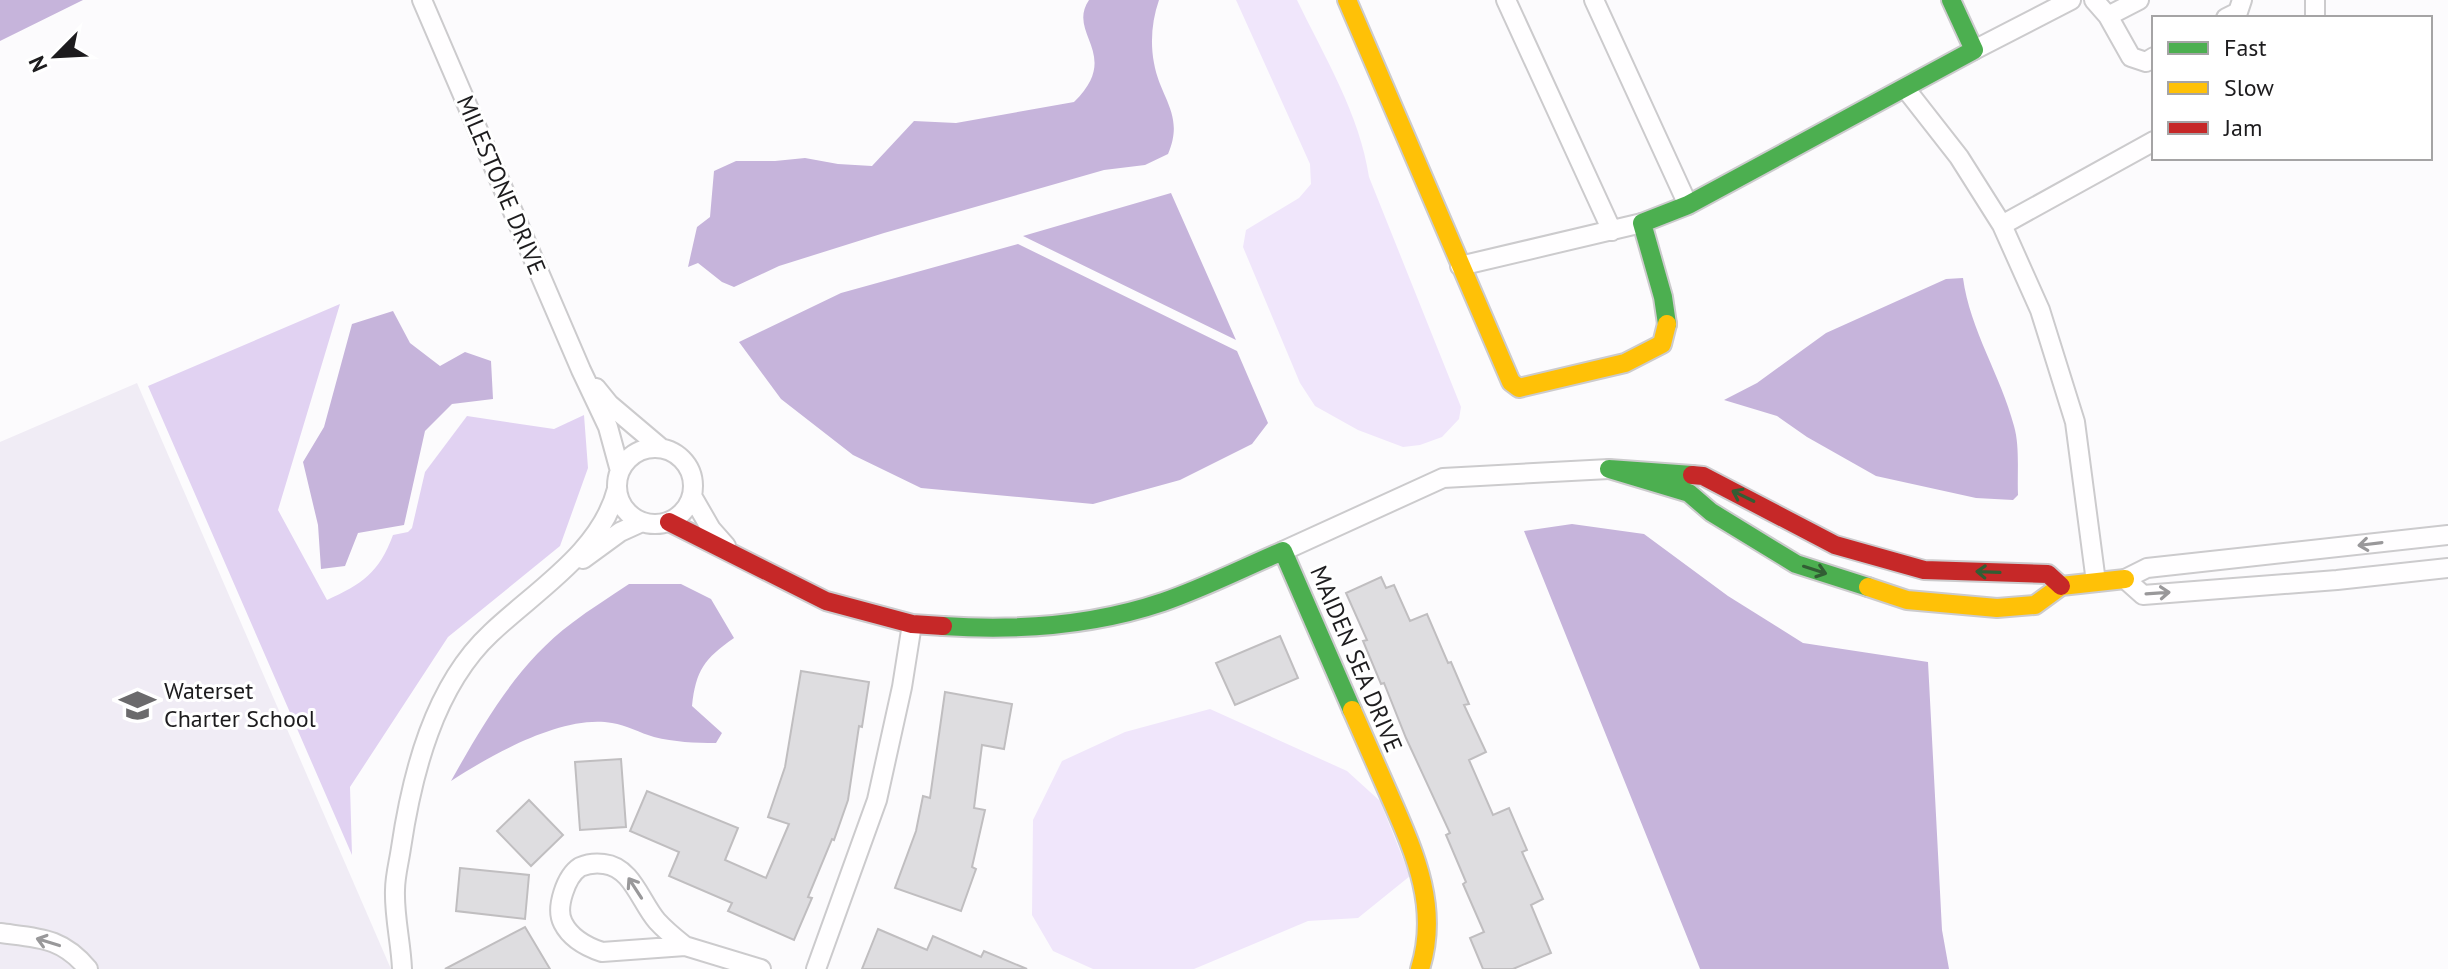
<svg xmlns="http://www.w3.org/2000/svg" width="2448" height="969" font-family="'PT Sans',sans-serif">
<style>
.built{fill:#f0ecf5}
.green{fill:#f0e6fb}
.forest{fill:#e1d2f2}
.water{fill:#c6b4db}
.building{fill:#dedde0;stroke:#c0bec0;stroke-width:2}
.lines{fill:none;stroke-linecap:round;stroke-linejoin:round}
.street-casing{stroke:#cccbcd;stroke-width:22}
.fast-casing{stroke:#cccbcd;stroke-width:22}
.slow-casing{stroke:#cccbcd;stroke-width:22}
.jam-casing{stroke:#cccbcd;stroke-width:22}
.street{stroke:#fffeff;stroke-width:18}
.fast{stroke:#4caf50;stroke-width:18}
.slow{stroke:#ffc107;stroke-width:18}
.jam{stroke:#c62828;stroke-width:18}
.oneway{stroke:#325e34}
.oneway2{stroke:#99989a}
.labels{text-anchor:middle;stroke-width:6;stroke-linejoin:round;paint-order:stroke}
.street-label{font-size:24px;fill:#1d1c1e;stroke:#fff}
.poi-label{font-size:24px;fill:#1d1c1e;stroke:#fff;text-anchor:start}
</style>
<rect width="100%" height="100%" fill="#fcfbfd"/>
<path class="built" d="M137,383L391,969H0V442Z"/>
<path class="green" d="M1236,0H1297C1324,56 1360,115 1369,177L1461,407L1459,419L1442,437L1420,445L1403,447L1358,430L1315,406L1300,383L1243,247L1246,230L1299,198L1311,184L1310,164Z
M1210,709L1347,771L1380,801L1410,876L1358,918L1308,921L1194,969H1093L1053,951L1032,915L1033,820L1062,761L1125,732Z"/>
<path class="forest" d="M340,304L278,510L327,600C362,584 379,573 393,535L408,532L412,528L425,472L467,416L554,429L584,415L588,468L560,546L448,637L350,787L352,855L148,386Z"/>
<path class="water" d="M0,0H83L0,41Z
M1089,0H1159C1152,20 1150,42 1154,63C1160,98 1185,115 1168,154L1145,165L1104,170L884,233L779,266L734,287L722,282L698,263L688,267L697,227L710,217L714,171L736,161H775L805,158L838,164L872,166L914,121L956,123L1074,102C1123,54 1066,34 1089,0Z
M1171,193L1236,340L1023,236Z
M1018,244L1237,351L1268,423L1252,444L1180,480L1093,504L921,488L853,455L781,399L739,342L841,293Z
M1963,278C1970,330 2001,376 2014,426C2020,447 2017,473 2018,495L2013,500L1976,498L1876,476L1807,437L1777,416L1724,400L1757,383L1826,333L1946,279Z
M393,311L410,343L440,366L465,352L491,361L493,399L452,404L425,431L404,525L358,533L345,566L321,569L318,525L303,462L324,427L352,324Z
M1572,524L1644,534L1728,596L1803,643L1928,662L1942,930L1949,969H1700L1524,531Z
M629,584H681L711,599L734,638C704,659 696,670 692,706L722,733L716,743C695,743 674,742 654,737C640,733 626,725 612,723C563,714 491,755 451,781C483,724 518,663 572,623C590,609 610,597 629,584Z"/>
<path class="building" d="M1381,577L1386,588L1394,585L1410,621L1427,614L1448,663L1451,662L1469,704L1464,705L1486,752L1469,760L1493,815L1509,808L1527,850L1522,852L1543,899L1531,905L1551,953L1513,969H1483L1470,938L1484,932L1463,884L1466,882L1446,835L1450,833L1406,738L1384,683L1381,684L1363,641L1367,640L1346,593Z
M1280,636L1298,678L1235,705L1216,663Z
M801,671L869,682L862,727L859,726L848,800L834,840L832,839L808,897L812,898L794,940L728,911L732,903L669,876L679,852L630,831L647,791L738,828L725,860L766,878L789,824L768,817L785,767Z
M945,692L1012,704L1004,749L982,745L974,808L985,810L972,867L976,869L961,911L895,888L916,831L923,796L930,798Z
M621,759L626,827L580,830L575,762Z
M529,800L563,835L531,866L497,831Z
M460,868L529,875L525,919L456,911Z
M525,927L550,969H445Z
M878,929L927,950L933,936L981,957L984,951L1027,969H862Z"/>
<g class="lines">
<defs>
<path id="street" d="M422,0L581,370L608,427L620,471
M1506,0L1612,231
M1594,0L1688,205
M2094,0L2108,16L2131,57L2146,62L2154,57
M2315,0V18
M2108,16L2139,0
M2226,18L2238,12L2242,0
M1974,50L2071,0
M1905,88L1959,157L2002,225L2040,310L2075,422L2096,582
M2002,225L2154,141
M1460,266L1642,223
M596,388L609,404L661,448
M617 486a38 38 0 1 1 76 0a38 38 0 1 1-76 0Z
M692,496L711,529L726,546
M2448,535L2147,568L2125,579L2143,595L2337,580L2448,568
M1283,551L1443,478L1609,469
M583,559L620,532L642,522
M0,933C38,938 62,937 88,969
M685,946C675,938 666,931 657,921C641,903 632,867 604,864C597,863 587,864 580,867C566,876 555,908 563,923C571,939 587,947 602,952L685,946L761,969
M402,969C401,943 394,916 395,890C395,876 399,862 401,848C412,774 434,686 491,633C535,591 601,552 617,489
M816,969L877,800L902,687L912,624"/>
<path id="fast" d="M1667,324L1663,297L1642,223L1688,205L1974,50L1951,0
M1692,475L1609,469L1689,493L1711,512L1796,564L1868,587
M943,626C1017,631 1092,626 1163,602C1204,588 1243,568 1283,551L1352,710"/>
<path id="slow" d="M1347,0L1511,382L1519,388L1625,363L1662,344L1667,324
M1868,587L1907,600L1997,608L2035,605L2061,586L2125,579
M1352,710C1365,740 1379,771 1392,801C1416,856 1439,909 1420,969"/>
<path id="jam" d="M1692,475L1703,476L1835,545L1924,570L2048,574L2061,586
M669,522L826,601L912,624L943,626"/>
</defs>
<use href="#street" class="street-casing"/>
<use href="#fast" class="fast-casing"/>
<use href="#slow" class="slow-casing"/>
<use href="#jam" class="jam-casing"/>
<use href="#street" class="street"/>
<use href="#fast" class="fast"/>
<use href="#slow" class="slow"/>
<use href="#jam" class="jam"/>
</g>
<defs><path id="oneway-shaft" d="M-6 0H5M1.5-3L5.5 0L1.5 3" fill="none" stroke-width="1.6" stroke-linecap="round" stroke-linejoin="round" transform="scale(2)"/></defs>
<g class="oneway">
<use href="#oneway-shaft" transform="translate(1743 496) rotate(-154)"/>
<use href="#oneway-shaft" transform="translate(1815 570) rotate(18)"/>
<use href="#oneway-shaft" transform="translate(1988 572) rotate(-178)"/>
</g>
<g class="oneway2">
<use href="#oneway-shaft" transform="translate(2370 544) rotate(173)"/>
<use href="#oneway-shaft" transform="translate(2158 593) rotate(-4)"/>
<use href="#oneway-shaft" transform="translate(635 888) rotate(-123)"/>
<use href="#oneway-shaft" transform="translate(48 942) rotate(-163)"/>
</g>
<defs>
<symbol id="school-bare" viewBox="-9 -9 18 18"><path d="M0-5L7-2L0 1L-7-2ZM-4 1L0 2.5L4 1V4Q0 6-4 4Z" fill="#6b6a6c" stroke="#fff" stroke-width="2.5" paint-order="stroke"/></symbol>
</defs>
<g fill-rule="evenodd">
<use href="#school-bare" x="112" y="680" width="51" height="51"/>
</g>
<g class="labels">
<g class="street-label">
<text transform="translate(501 185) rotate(67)" y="8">MILESTONE DRIVE</text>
<text transform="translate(1356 659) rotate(67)" y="8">MAIDEN SEA DRIVE</text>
</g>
<g class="poi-label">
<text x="164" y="699">Waterset<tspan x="164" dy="28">Charter School</tspan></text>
</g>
</g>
<rect x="2152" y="16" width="280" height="144" fill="#ffffff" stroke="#a5a4a5" stroke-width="2"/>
<rect x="2168" y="42" width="40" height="12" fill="#4caf50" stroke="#a5a4a5" stroke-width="2"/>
<text x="2224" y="56" font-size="24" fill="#1d1c1e">Fast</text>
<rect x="2168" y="82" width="40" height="12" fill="#ffc107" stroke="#a5a4a5" stroke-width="2"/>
<text x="2224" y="96" font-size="24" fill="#1d1c1e">Slow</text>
<rect x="2168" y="122" width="40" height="12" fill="#c62828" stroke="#a5a4a5" stroke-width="2"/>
<text x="2224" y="136" font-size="24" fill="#1d1c1e">Jam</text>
<g transform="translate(56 56) rotate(246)" stroke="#ffffff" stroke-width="6" paint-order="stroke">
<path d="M0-6L14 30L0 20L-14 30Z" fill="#1d1c1e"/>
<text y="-12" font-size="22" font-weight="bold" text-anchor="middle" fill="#1d1c1e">N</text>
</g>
</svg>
